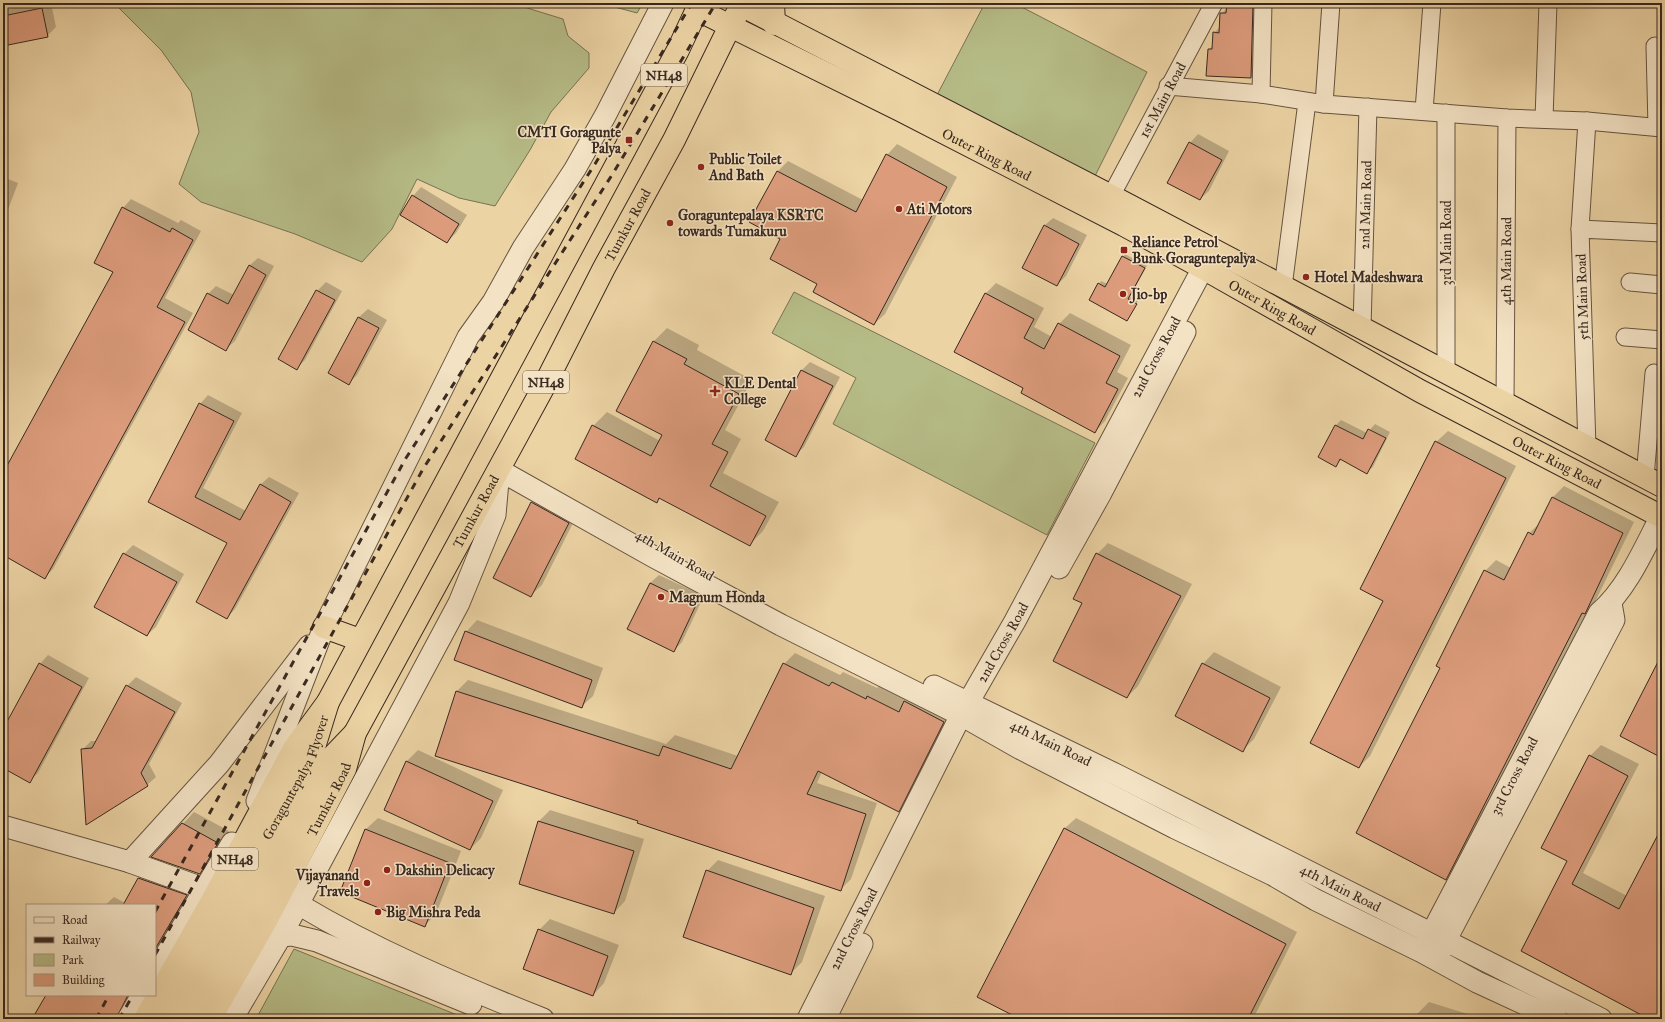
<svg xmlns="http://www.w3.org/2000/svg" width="1665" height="1022" font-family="'IM FELL Great Primer',serif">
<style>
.green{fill:#b6bc87;stroke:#787254}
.shadow{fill:#0003}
.building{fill:#dc9c7c;stroke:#392920}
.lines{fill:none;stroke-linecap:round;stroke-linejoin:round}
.minor-casing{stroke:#665441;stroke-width:19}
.tertiary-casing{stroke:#665441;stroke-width:23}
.trunk-casing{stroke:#392920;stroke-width:24}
.motorway-casing{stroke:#392920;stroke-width:24}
.minor{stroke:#f3e2c4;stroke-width:17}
.tertiary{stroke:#f3e2c4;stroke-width:21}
.trunk{stroke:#ecd3a4;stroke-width:22}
.motorway{stroke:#ecd3a4;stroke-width:22}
.rail{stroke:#392920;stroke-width:3;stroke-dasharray:7 7;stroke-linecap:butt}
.poi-dot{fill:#8f2418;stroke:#f3e2c4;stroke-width:1.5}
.labels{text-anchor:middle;stroke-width:3;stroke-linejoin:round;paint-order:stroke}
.shield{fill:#f3e2c4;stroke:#716051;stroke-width:1}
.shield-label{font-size:13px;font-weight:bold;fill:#392920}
.street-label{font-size:14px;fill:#392920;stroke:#f3e2c4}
.poi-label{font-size:14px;font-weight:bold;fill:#392920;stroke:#f3e2c4;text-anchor:start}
</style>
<rect width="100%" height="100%" fill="#ecd3a4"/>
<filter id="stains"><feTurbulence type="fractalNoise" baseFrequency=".005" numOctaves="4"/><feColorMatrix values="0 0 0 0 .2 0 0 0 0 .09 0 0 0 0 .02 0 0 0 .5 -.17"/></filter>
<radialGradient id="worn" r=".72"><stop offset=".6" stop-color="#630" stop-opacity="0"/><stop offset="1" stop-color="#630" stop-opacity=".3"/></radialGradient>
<path class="green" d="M114,3H511L563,19L568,36L589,53V68L551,112L530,150L495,206L459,198L417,179L392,229L362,262L295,234L201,202L179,184L199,132L191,92L161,50Z
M600,3H643L637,13Z
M985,3H1014L1147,72L1094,178L937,95Z
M794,292L1095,443L1047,535L833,424L856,378L772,333Z
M294,949L467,1019H256Z"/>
<path class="shadow" d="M37,3H51L56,27L47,36L3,45V10Z
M915,3H933L927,7H922Z
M1228,3H1259L1257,71L1251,77L1209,50L1213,45L1214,33L1221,26V14L1227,8Z
M1198,134L1229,151L1209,191L1200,199L1190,143Z
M897,144L957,177L885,314L874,324L819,284L782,238L778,171L788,161L863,200L887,155Z
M3,177L18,183L3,223Z
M421,187L467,215L456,233L447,242L413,196Z
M131,199L178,223L181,220L201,231L165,298L193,313L53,569L45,577L3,554V476L114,272L123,208Z
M1053,218L1087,235L1066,276L1057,285L1044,226Z
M1125,254L1147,266L1130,297L1138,301L1127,320L1090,300L1101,281L1108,284Z
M258,258L274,266L235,341L226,349L208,294L216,286L234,295L249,266Z
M326,282L342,291L305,360L297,368L317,291Z
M996,283L1044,308L1034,327L1052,337L1059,324L1070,313L1131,345L1117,372L1128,378L1105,421L1095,432L1025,387L985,294Z
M368,309L387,320L357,375L348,384L329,373L359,317Z
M667,328L699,345L697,350L752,380L725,430L741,439L723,473L779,502L763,531L749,545L661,498L657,501L593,426L607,412L660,441L664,435L654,341Z
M810,362L840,377L804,447L796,455L766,440L802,370Z
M208,395L242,413L203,488L246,511L260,485L269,477L299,493L235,609L227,618L229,543L150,502L200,404Z
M1341,420L1367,433L1375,424L1390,432L1373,467L1367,472L1342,459L1336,465L1319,457L1336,425Z
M1448,431L1516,466L1370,756L1359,767L1436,442Z
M1564,486L1634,522L1595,602L1589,609L1456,868L1446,878L1441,668L1485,571L1496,560L1511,568L1529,533L1540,523L1553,497Z
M543,491L579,511L542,585L530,596L532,503Z
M1108,543L1192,584L1138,686L1127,697L1083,603L1097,554Z
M133,545L184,574L156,627L147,635L95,607L124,554Z
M659,575L704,596L682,642L674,651L650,583Z
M477,620L603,668L593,696L581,707L466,632Z
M1214,652L1281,687L1254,739L1243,750L1203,664Z
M795,653L840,675L843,672L877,688L879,686L907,700L916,691L954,711L910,800L899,811L822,772L817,783L877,803L851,879L840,890L639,821L436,756L457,691L468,680L666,744L675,735L738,756L784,664Z
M48,655L89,678L38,773L29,781L3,767V732L40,664Z
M136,677L182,703L149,764L156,777L147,785L82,750L91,741H97L127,686Z
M1601,745L1639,764L1583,873L1627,896L1662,835V1013L1656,1019H1651L1522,950L1568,861L1590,756Z
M418,750L503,790L481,838L470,849L385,809L407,761Z
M550,810L644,839L625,901L614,913L520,883L539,821Z
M194,812L229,831L211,862L199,873L153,856Z
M378,818L461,851L436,914L425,925L341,892L366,829Z
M1076,818L1297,932L1253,1019H1023L1064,829Z
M718,860L825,896L802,962L791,973L707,871Z
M150,867L198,884L155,957V905H105L114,897L125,903L139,878Z
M550,919L619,945L604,983L593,995L539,930Z
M47,995H132V1019H33Z
M1429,1002L1471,1015L1469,1019H1416L1417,1014Z"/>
<path class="building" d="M1227,3H1253L1251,78L1206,76L1208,49H1212L1213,32L1219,33L1220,13H1226Z
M42,8L48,37L3,46V16Z
M1189,142L1222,160L1200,200L1167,183Z
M886,154L947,187L874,325L813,292L817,284L770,259L780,239L749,222L777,171L856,212Z
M412,195L459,224L447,243L400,215Z
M122,207L170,232L172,228L193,240L157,307L185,322L45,579L3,555V473L113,272L94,263Z
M1044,225L1079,244L1057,286L1022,268Z
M1122,256L1145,268L1128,299L1137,304L1127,321L1089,300L1098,283L1105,287Z
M249,265L266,275L226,351L188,330L207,293L228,304Z
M316,290L335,300L297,370L278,359Z
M985,293L1034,319L1024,338L1044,349L1058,323L1120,356L1106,383L1118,389L1095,433L1021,393L1023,388L954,352Z
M358,317L379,328L349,385L328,373Z
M653,341L687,359L684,364L739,394L712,444L728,452L710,486L766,516L750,546L659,498L657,503L575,459L592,425L651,456L662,435L616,411Z
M801,370L833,386L796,457L765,440Z
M199,403L234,421L195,497L240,520L260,484L291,502L227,619L196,602L227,543L148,502Z
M1335,425L1363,439L1368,429L1386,438L1367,474L1340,459L1336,467L1318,457Z
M1435,441L1506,478L1359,768L1310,743L1383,601L1360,589Z
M1552,497L1623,533L1585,614L1582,613L1446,880L1356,833L1440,668L1436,666L1484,570L1504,580L1528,532L1533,535Z
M531,502L569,523L531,597L493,578Z
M123,553L177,582L147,636L94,607Z
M1096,553L1181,596L1127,698L1053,661L1082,603L1073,599Z
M650,583L696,605L674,652L627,629Z
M465,631L592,680L582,708L454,660Z
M1662,654V758L1620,736Z
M39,663L82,687L30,783L3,768V729Z
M783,663L829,686L832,682L866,699L867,696L899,712L904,701L944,722L899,812L818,771L807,794L866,814L841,891L637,823L638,821L435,756L456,691L659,756L663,746L731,769Z
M1202,663L1270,698L1243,752L1175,716Z
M126,685L175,712L141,773L148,786L86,825L81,749L92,748Z
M1589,755L1628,776L1572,884L1619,909L1662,827V1008L1656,1019H1649L1521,951L1567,861L1541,848Z
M406,761L493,801L470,850L384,810Z
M538,821L634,851L614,914L519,884Z
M182,823L218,843L200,874L151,857Z
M1064,828L1286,944L1248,1019H1020L977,997Z
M365,829L450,863L425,927L340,892Z
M706,870L814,908L791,975L683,937Z
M138,878L187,895L155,949V905H123Z
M538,929L608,956L593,996L523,969Z
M46,995H128L116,1019H32Z"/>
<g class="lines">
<defs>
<g id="minor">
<path d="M1655,46L1657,127"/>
<path d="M1168,86L1261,94L1324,104L1507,118L1587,121L1662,128"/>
<path d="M1261,94L1263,3"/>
<path d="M1324,104L1331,3"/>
<path d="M1424,111L1432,3"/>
<path d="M1544,119L1548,3"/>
<path id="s1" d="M1111,196L1214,3"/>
<path d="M1580,229L1587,121"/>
<path d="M1630,282L1662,285"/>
<path d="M1283,287L1307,102"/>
<path id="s2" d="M1362,328L1368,107"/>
<path d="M1625,337L1662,340"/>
<path d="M1446,373V113"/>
<path id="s3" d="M1505,404L1507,118"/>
<path d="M1587,447L1580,229L1662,233"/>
<path d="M1645,477L1654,373"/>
</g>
<g id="tertiary">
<path d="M1059,568L1101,493L1185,332"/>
<path id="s4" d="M934,686L1117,775L1601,1019"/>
<path d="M257,801L324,627L468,337L493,302L523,248L575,169L605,116L663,3"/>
<path d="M3,826L130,862L205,889"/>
<path d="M130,862L219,764L309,646"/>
<path d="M298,904C375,950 460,986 543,1019"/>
<path d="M281,936L292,935L317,941L471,1004"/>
<path id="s5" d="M1425,946L1599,613C1627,589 1644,549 1661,516"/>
<path d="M1439,953L1614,620L1611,603"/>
<path d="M155,973L232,843"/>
<path d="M128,1019L142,995"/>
<path d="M232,1019L281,936L459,603L495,515L499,470L654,557L781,625L961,715L1021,749L1175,828L1273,875L1316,900L1422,952L1477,982L1557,1019"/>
<path id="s6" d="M808,1019L961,715L1015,621L1203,268"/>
<path d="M825,1019L862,944"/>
</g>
<g id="trunk">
<path d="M737,3L1111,196L1662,486"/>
<path d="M773,3L774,24"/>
<path id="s7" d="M696,9L900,110L1124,225L1203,268L1420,391L1662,517"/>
<path d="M324,627L360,640"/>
<path d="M145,1019L212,901L295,747L328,702L678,50L700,3"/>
<path id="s8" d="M210,1019L267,919L345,769L355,733L543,388L604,268L674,140L730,26L743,3"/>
</g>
<g id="motorway">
<path id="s9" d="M165,1019L311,757L328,702"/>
<path d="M187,1019L250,909L332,757L355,733"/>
</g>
</defs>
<use href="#minor" class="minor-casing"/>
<use href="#tertiary" class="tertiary-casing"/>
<use href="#trunk" class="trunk-casing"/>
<use href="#motorway" class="motorway-casing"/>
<use href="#minor" class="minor"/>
<use href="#tertiary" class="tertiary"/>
<use href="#trunk" class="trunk"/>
<use href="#motorway" class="motorway"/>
<path class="rail" d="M155,912L406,458L595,164L692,3
M155,955L423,469L612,175L716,3
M96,1019L109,995
M119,1019L133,995"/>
</g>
<g class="poi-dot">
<rect x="625" y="136" width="8" height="8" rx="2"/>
<circle cx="701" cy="167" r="4"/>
<circle cx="899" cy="209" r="4"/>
<circle cx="670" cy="223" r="4"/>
<rect x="1120" y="246" width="8" height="8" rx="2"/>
<circle cx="1306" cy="277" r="4"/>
<circle cx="1123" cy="294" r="4"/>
<path d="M713 385h4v4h4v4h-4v4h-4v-4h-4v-4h4z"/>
<circle cx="661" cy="597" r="4"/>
<circle cx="387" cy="870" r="4"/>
<circle cx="367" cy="883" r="4"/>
<circle cx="378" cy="912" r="4"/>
</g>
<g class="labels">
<g class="shield">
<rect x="641" y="64" width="46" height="22" rx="3"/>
<rect x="523" y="371" width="46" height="22" rx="3"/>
<rect x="212" y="848" width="46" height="22" rx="3"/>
</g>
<g class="shield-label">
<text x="664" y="80">NH48</text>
<text x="546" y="387">NH48</text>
<text x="235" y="864">NH48</text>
</g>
<g class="street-label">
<text dy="5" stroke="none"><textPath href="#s1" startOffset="109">1st Main Road</textPath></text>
<text dy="5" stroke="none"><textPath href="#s7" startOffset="325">Outer Ring Road</textPath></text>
<text dy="5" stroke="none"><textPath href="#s2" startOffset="123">2nd Main Road</textPath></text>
<text dy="5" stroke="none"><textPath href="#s8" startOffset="898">Tumkur Road</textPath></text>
<text transform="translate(1446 243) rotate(-90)" y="5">3rd Main Road</text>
<text dy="5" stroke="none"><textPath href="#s3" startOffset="143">4th Main Road</textPath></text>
<text transform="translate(1582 297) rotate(-92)" y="5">5th Main Road</text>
<text dy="5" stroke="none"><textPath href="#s7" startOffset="649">Outer Ring Road</textPath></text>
<text dy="5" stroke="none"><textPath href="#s6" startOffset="748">2nd Cross Road</textPath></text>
<text dy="5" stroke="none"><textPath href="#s7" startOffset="973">Outer Ring Road</textPath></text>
<text dy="5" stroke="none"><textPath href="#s8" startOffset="574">Tumkur Road</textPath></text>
<text transform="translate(675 555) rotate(30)" y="5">4th Main Road</text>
<text dy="5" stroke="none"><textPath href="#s6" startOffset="424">2nd Cross Road</textPath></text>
<text dy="5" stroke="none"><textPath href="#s4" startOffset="130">4th Main Road</textPath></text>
<text dy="5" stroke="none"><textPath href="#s5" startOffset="192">3rd Cross Road</textPath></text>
<text dy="5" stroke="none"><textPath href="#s9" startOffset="275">Goraguntepalya Flyover</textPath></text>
<text dy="5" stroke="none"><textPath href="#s8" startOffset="250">Tumkur Road</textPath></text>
<text dy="5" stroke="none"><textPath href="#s4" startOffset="454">4th Main Road</textPath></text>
<text dy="5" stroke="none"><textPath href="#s6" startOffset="101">2nd Cross Road</textPath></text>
</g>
<g class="poi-label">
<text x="621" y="137" text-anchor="end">CMTI Goragunte<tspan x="621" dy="16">Palya</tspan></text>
<text x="709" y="164">Public Toilet<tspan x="709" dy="16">And Bath</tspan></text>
<text x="907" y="214">Ati Motors</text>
<text x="678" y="220">Goraguntepalaya KSRTC<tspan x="678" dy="16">towards Tumakuru</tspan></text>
<text x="1132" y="247">Reliance Petrol<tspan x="1132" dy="16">Bunk Goraguntepalya</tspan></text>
<text x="1314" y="282">Hotel Madeshwara</text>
<text x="1131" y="299">Jio-bp</text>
<text x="724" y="388">KLE Dental<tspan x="724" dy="16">College</tspan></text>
<text x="669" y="602">Magnum Honda</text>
<text x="395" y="875">Dakshin Delicacy</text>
<text x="359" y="880" text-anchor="end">Vijayanand<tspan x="359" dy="16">Travels</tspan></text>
<text x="386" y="917">Big Mishra Peda</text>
</g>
</g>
<rect width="1665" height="1022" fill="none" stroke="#ecd3a4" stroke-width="16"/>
<rect x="4" y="4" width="1657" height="1014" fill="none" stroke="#392920" stroke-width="2"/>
<rect x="8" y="8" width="1649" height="1006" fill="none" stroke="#392920"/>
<rect x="26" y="904" width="130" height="92" fill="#f3e2c4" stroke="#a99882"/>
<rect x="34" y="917" width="20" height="6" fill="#f3e2c4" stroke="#a99882"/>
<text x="62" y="924" font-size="12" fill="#392920">Road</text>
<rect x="34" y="937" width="20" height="6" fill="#392920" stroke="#a99882"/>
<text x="62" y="944" font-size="12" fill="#392920">Railway</text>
<rect x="34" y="954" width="20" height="12" fill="#b6bc87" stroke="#a99882"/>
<text x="62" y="964" font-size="12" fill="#392920">Park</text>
<rect x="34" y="974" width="20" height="12" fill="#dc9c7c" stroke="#a99882"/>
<text x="62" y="984" font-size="12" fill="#392920">Building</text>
<rect width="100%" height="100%" filter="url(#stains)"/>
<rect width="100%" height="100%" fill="url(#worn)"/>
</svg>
